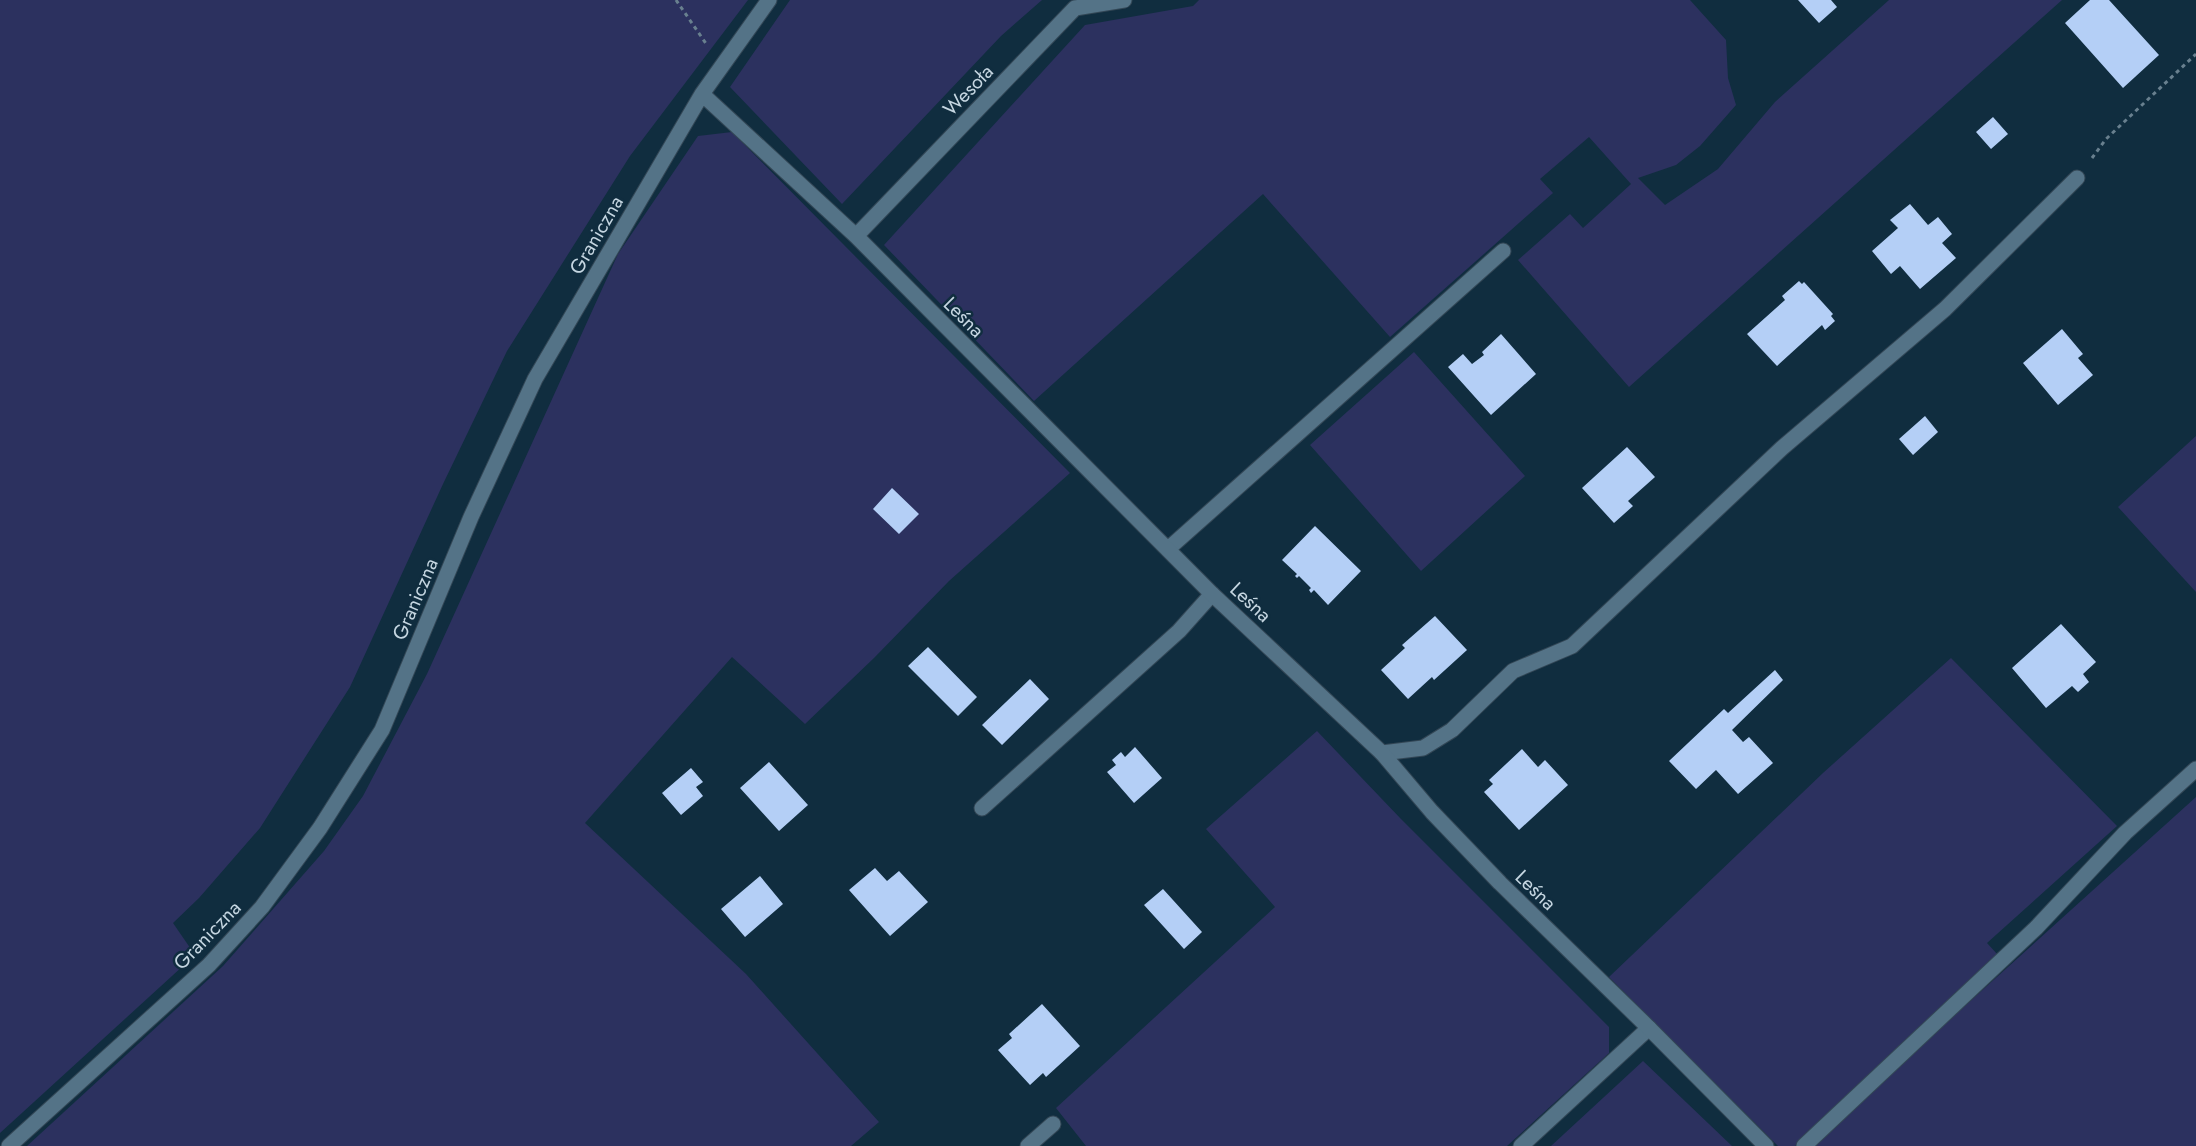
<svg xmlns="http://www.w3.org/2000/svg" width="2196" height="1146" font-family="Jost,sans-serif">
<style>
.green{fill:#2c315f}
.building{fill:#b4cff6}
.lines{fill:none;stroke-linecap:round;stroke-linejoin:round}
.service-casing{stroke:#334756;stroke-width:17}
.minor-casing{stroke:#334756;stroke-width:17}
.path{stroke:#69808f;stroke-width:3;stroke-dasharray:4 4;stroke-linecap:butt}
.service{stroke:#547387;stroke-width:15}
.minor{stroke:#547387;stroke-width:15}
.labels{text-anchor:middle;stroke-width:5;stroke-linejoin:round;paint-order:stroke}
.street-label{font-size:20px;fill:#c5d6e1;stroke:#102d3f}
</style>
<rect width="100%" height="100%" fill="#102d3f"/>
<path class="green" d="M0,0H748L630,156L507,351L443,484L350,687L260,828L199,898L173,923L195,955L0,1133Z
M790,0H1042L1001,36L842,204L730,87Z
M1199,0H1690L1726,40L1728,78L1736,105L1700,146L1676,165L1638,178L1665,205L1718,169L1775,102L1889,0H2062L1629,387L1518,260L1570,214L1583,228L1631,184L1589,137L1540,179L1553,193L1390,337L1263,194L1034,401L884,245L1085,25L1193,6Z
M732,132L1070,473L949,581L874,658L805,724L732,657L585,823L746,974L879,1122L851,1146H27L223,966L324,851L363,796L427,674L618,254L698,136Z
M1414,352L1525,476L1421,571L1310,445Z
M2196,436V592L2118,507Z
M1951,658L2117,826L1987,943L1998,955L1795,1146H1778L1609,977L1823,773Z
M1317,731L1401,819L1609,1027V1053L1507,1146H1086L1056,1108L1275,907L1206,829Z
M2196,797V1146H1811L1843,1116Z
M1643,1061L1732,1146H1551Z"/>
<path class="building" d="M1798,0H1831L1837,7L1819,23Z
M2090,0H2109L2159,55L2123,88L2065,23Z
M1993,117L2008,134L1991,149L1976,132Z
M1910,204L1928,225L1938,217L1952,234L1942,243L1956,258L1920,289L1900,266L1891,274L1872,251L1898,228L1890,220Z
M1799,281L1802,284L1804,282L1833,314L1831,316L1835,321L1825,330L1822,325L1777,366L1747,334L1785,300L1782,296Z
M2062,329L2083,354L2078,358L2093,375L2058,405L2023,363Z
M1501,334L1536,374L1491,415L1448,367L1463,354L1472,364L1484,355L1482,352Z
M1925,416L1938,432L1913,455L1899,439Z
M1627,447L1655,477L1628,501L1633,506L1614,523L1582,488Z
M892,488L919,514L899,534L873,509Z
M1315,526L1361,571L1328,605L1314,590L1311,593L1309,590L1311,588L1299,576L1297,578L1295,576L1297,574L1282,560Z
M1435,616L1467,650L1434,680L1432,677L1408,699L1381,670L1405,648L1402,645Z
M2061,624L2096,662L2083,674L2089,682L2078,692L2072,686L2046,708L2012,668Z
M928,647L977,697L958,716L908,666Z
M1775,670L1783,680L1732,730L1743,742L1749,737L1773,763L1738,794L1716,770L1696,789L1669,761L1724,709L1728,713Z
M1030,679L1049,699L1002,745L982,725Z
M1135,747L1162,778L1134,803L1107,772L1116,765L1112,760L1121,752L1125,757Z
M1522,749L1538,767L1545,760L1568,785L1519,830L1484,792L1493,784L1489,780Z
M769,762L808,805L779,831L740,788Z
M691,768L703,782L696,787L703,796L681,815L662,793Z
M875,868L887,881L899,871L928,902L890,936L849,890Z
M760,876L783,904L745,937L721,909Z
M1163,889L1202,932L1184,949L1144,905Z
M1042,1004L1080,1046L1046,1077L1043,1073L1030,1085L998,1050L1012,1038L1009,1034Z"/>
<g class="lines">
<defs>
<path id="service" d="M1168,549L1503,251
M1382,753L1423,748L1452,730L1513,671L1572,646L1782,448L1945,309L2077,178
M982,808L1179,631L1212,594
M1028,1146L1053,1124
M1521,1146L1649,1028
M1804,1146L2036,928L2125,833L2196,769"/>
<path id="minor" d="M702,94L856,236L1212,594L1382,753L1432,812L1500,883L1649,1028L1766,1146
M856,236L1075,8L1124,0
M9,1146L209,965L262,907L320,828L382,730L471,517L535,379L702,94L769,0"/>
</defs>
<use href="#service" class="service-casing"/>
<use href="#minor" class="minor-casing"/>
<path class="path" d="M676,0L707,45
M2092,158L2106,139L2196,54"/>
<use href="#service" class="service"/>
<use href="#minor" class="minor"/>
</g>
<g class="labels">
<g class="street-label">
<text transform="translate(968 90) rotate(-46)" y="7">Wesoła</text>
<text transform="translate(596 235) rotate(-60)" y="7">Graniczna</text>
<text transform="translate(964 317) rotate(45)" y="7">Leśna</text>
<text transform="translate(415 599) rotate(-67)" y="7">Graniczna</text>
<text transform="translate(1251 602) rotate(43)" y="7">Leśna</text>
<text transform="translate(1536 890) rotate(44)" y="7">Leśna</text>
<text transform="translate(207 935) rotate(-46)" y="7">Graniczna</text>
</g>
</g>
</svg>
